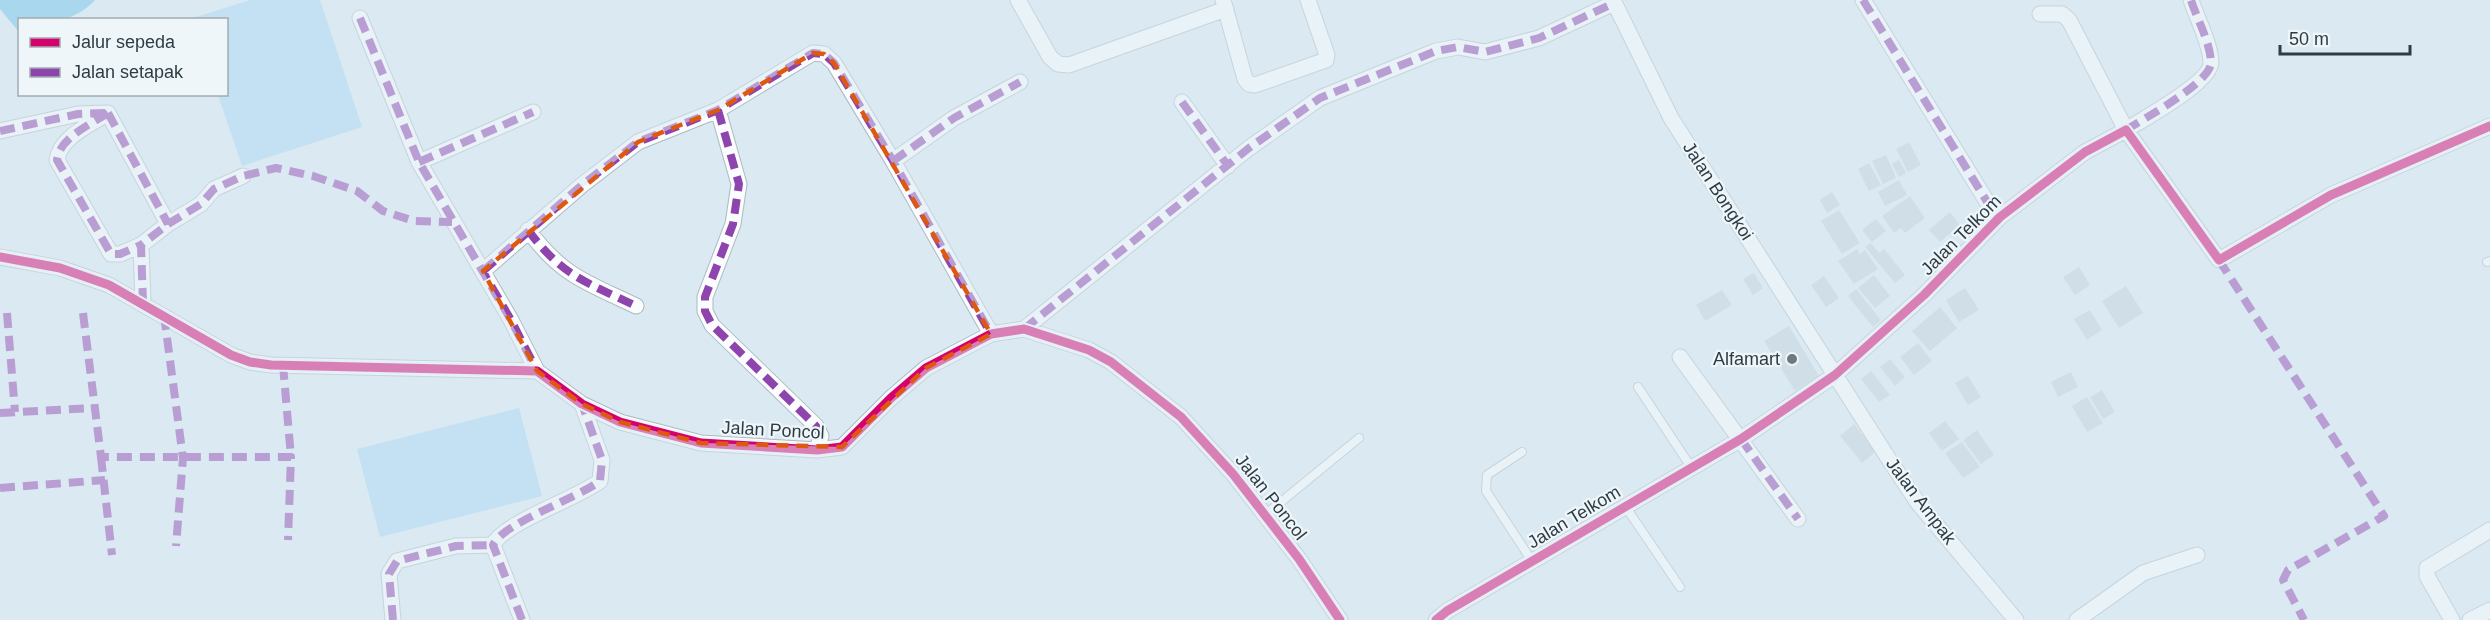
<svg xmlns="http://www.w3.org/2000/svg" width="2490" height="620" font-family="Arial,sans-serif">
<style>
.green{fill:#a7d7f1}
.water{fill:#6cc0e8}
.building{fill:#c4d1d9}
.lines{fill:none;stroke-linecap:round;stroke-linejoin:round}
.lane-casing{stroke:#adbac1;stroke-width:10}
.street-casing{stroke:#adbac1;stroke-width:17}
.lane{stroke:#fafcfd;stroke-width:8}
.street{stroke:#fafcfd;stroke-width:15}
.quiet{stroke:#8e44ad;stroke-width:8;stroke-dasharray:15 8;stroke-linecap:butt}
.cycleway-casing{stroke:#eff6fa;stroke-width:13}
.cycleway{stroke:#d6006c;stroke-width:9}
.marked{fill:none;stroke:#df580f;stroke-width:4.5;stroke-dasharray:12 8;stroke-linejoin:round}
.poi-dot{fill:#6b7981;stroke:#eff6fa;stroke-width:2}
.labels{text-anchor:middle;stroke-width:4.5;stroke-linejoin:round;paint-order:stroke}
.street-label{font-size:18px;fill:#2e3c44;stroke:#eff6fa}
.poi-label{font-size:18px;fill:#2e3c44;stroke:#eff6fa;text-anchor:end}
</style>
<rect width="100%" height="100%" fill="#dbe9f2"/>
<path class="green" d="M250,0H320L362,127L242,166L218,95L226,94V20L193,18Z
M519,408L542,496L380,537L357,449Z"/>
<path class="water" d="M0,0H95C71,25 51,20 20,20L19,32L0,9Z"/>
<path class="building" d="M1909,142L1921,165L1908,172L1896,149Z
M1886,155L1896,178L1883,184L1872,161Z
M1899,160L1906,173L1899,177L1892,164Z
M1869,163L1881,185L1869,191L1858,169Z
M1899,180L1907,195L1885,206L1878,192Z
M1832,192L1840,205L1827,213L1820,200Z
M1910,196L1925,218L1905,233L1901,228L1894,233L1882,216Z
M1839,210L1860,243L1842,254L1821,221Z
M1950,212L1960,225L1940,242L1929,230Z
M1876,219L1886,231L1872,242L1862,230Z
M1871,243L1879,253L1884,249L1905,275L1895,283L1865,247Z
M1857,249L1860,254L1865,250L1878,269L1854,284L1838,261Z
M2079,267L2090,285L2075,295L2063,277Z
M1754,273L1763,288L1753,295L1743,279Z
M1874,275L1890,296L1875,308L1858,288Z
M1824,276L1839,298L1826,307L1811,285Z
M2126,286L2143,313L2119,328L2102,301Z
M1965,288L1979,310L1959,322L1946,300Z
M1856,289L1881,320L1873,327L1848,296Z
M1722,290L1732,305L1705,321L1696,305Z
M1940,307L1957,328L1930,351L1912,331Z
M2090,310L2102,330L2087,340L2074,319Z
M1789,326L1819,376L1795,391L1764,341Z
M1918,343L1932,361L1914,375L1900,357Z
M1890,359L1905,377L1895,386L1880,367Z
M1871,371L1890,395L1879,402L1861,379Z
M2071,372L2078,387L2058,397L2051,382Z
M1968,376L1981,397L1968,405L1955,383Z
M2102,390L2115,412L2103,419L2090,397Z
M2087,397L2103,423L2087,432L2072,406Z
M1945,421L1959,439L1942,451L1929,433Z
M1854,424L1876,451L1862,463L1840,436Z
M1977,430L1994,455L1981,464L1963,440Z
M1962,442L1980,467L1963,478L1945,453Z"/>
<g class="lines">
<defs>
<path id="lane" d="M2487,262L2490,261
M1638,387L1691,467
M1522,452L1487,475L1486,491L1532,561
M1625,506L1680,587
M1265,515L1359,438"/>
<path id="street" d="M1018,0L1050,57L1058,64L1069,65L1226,9
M1223,0L1245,79L1249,84L1255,85L1326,60L1327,55L1308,0
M1613,0L1671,118L1890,461L1918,503L2016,620
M1863,0L1989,205L2000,217
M2040,14H2062L2069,20L2126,130C2143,119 2212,82 2211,62C2210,42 2197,19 2191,0
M360,18L419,162L511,320L537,371
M1182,102L1228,166
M718,110L739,184L733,224L705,297V311L712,325L816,426L821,436L817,450
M108,113C90,125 60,137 57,160L111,254H120L141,245
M108,113L168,224
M0,131L78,114L108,113
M893,161L954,118L1020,82
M419,162L533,112
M528,230C562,276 586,282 636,306
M0,257L60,268L109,285L231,355L250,362L271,365L537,371L582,404L620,422L701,443L817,450L842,447L891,398L926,368L991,334L1024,329L1089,350L1111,362L1181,417L1233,474L1299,559L1340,620
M483,271L582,185L638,142L718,110L813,53L824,54L834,63L893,161L991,334
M143,303L141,245L168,224L201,204L214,189L243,176
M1024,329L1249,148L1320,98L1436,51L1458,47L1485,52L1539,38L1614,3
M1680,357L1798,519
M393,620L389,574L397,561L456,546L493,545
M522,620L493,545C503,523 576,499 600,481L602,460L582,404
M1436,620L1447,611L1741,439L1835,375L1924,295L2000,217L2085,152L2126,130L2219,260L2331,195L2490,126
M2077,620L2143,573L2197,555
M2452,620L2427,576V568L2490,530
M2470,620L2490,610"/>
</defs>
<use href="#lane" class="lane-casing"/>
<use href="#street" class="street-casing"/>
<use href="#lane" class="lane"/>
<use href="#street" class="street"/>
<path class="quiet" d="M1863,0L1989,205L2000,217
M360,18L419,162L511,320L537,371
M1182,102L1228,166
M718,110L739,184L733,224L705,297V311L712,325L816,426L821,436L817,450
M108,113C90,125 60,137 57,160L111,254H120L141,245
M108,113L168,224
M2126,130C2143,119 2212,82 2211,62C2210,42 2197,19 2191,0
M0,131L78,114L108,113
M893,161L954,118L1020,82
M419,162L533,112
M528,230C562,276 586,282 636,306
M2219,260L2384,516L2288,570L2283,580L2304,620
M483,271L582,185L638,142L718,110L813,53L824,54L834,63L893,161L991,334
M143,303L141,245L168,224L201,204L214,189L243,176L276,168L313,176L357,191L383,211L414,221L452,222
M7,313L15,412
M83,313L101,457H291L288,540
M164,315L183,458L176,546
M1024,329L1249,148L1320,98L1436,51L1458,47L1485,52L1539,38L1614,3
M283,365L291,457
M0,413L94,408
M1741,439L1798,519
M101,457L112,555
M0,488L105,480
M393,620L389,574L397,561L456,546L493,545
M522,620L493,545C503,523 576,499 600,481L602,460L582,404"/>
<defs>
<path id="cycleway" d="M0,257L60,268L109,285L231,355L250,362L271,365L537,371L582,404L620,422L701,443L817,450L842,447L891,398L926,368L991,334L1024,329L1089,350L1111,362L1181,417L1233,474L1299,559L1340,620
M1436,620L1447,611L1741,439L1835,375L1924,295L2000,217L2085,152L2126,130L2219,260L2331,195L2490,126"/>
</defs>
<use href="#cycleway" class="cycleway-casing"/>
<use href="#cycleway" class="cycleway"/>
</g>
<path d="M0 0H2490V620H0ZM813,53L824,54L834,63L991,334L926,368L842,447L701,443L620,422L582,404L537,371L483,271L638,142L718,110Z" fill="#dbe9f2" fill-opacity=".55" fill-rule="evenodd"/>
<path class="marked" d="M813,53L824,54L834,63L991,334L926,368L842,447L701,443L620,422L582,404L537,371L483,271L638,142L718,110Z"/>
<circle class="poi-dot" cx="1792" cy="359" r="6"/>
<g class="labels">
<g class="street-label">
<text transform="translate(1718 191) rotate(57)" y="6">Jalan Bongkoi</text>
<text transform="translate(1961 235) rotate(-45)" y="6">Jalan Telkom</text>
<text transform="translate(773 430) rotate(3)" y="6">Jalan Poncol</text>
<text transform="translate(1271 497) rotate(52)" y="6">Jalan Poncol</text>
<text transform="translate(1921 501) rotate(53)" y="6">Jalan Ampak</text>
<text transform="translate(1574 517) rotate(-31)" y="6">Jalan Telkom</text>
</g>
<g class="poi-label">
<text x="1780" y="365">Alfamart</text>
</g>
</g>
<rect x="18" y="18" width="210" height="78" fill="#eff6fa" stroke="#a2acb1" stroke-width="1.5"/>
<rect x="30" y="38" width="30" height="9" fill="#d6006c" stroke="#a2acb1" stroke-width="1.5"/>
<text x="72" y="48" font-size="18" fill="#2e3c44">Jalur sepeda</text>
<rect x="30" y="68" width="30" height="9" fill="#8e44ad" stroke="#a2acb1" stroke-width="1.5"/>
<text x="72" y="78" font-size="18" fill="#2e3c44">Jalan setapak</text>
<path d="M2280 45v9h130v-9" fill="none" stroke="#2e3c44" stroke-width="3"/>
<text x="2289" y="45" font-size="18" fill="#2e3c44" stroke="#eff6fa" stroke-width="4.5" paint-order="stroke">50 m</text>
</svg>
